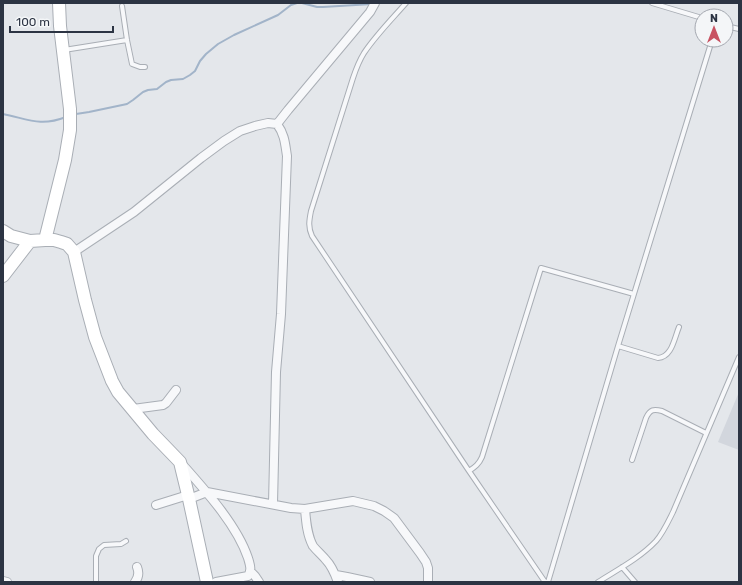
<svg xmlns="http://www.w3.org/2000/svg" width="742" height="585" font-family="Rubik,sans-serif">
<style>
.built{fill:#d2d6dd}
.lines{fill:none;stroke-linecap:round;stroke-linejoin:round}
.stream{stroke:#a2b4c9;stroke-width:2}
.lane-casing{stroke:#a9aeb5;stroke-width:6}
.street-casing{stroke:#a9aeb5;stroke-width:10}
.secondary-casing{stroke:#a9aeb5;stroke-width:14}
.lane{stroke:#f7f8fa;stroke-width:4}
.street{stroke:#f7f8fa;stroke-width:8}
.secondary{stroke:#fff;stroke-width:12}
</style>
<rect width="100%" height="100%" fill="#e4e7eb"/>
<path class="built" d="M739,392V450L718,442Z"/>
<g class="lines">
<path class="stream" d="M3,114C28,119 40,127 66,117
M76,114L89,112L127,104L133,100L143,92L148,90L157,89L166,82L171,80L183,79L190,75L195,71L200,61L206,54L218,44L234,35L278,15L291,5L297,3H302L317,7H323L372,4"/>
<defs>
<path id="lane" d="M406,3C392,19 376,35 364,53C359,61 356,69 353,78L311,211C309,221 308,227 312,236L469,471L545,582
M652,3L702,18
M122,6L127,40L132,64L140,67H145
M726,26L739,29
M64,50L127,40
M618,346L658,358C672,357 674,339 679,327
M632,460L646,418C650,409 654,409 662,411L706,433
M469,471C475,467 479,464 482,457L541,268L634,294
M622,567L635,582
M96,582V556L99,549L104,545L121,544L126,541
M548,582L618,346L712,40
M598,582C617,570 640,558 656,541C663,533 668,522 673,512L739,357"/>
<path id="street" d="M277,124L288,110L365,18L370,12L375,3
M74,252L134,212L201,158L224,141L240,131L255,126L268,123L277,124C285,135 285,144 287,156L281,314L276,372L273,504
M133,409L163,405L166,403L176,390
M182,464C205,490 237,525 248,558C250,565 252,570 248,576L216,582
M189,499L207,492L291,508L305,509L353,501L374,506L384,511L394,518L420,553L426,562L428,568V582
M156,505L188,495
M305,509C306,521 307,535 313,546C317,551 322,555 326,560C332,566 335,574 338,582
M251,572L255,576L259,582
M336,575L347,577L370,582
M3,581L7,582
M135,582C139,577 139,572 137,567"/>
<path id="secondary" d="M3,231L11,236L30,241L45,240H54L61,242L67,244L74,252L85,300L95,337L112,381L118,392L153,434L180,462L189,499L207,582
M45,240L65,160L70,130V109L60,26L59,3
M3,276L30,241"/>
</defs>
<use href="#lane" class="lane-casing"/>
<use href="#street" class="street-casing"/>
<use href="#secondary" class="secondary-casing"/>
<use href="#lane" class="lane"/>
<use href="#street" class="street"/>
<use href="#secondary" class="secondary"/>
</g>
<rect width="742" height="585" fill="none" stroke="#2c3443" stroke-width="8"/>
<g transform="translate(714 28)"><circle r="19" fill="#f4f6f8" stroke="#a4a8b0"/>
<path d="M0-3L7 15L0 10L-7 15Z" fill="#c85262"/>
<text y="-6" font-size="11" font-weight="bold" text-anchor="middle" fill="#2c3443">N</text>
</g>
<path d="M10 26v6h103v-6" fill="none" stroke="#2c3443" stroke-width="2"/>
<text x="16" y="26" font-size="12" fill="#2c3443" stroke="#f4f6f8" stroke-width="3" paint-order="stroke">100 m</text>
</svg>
